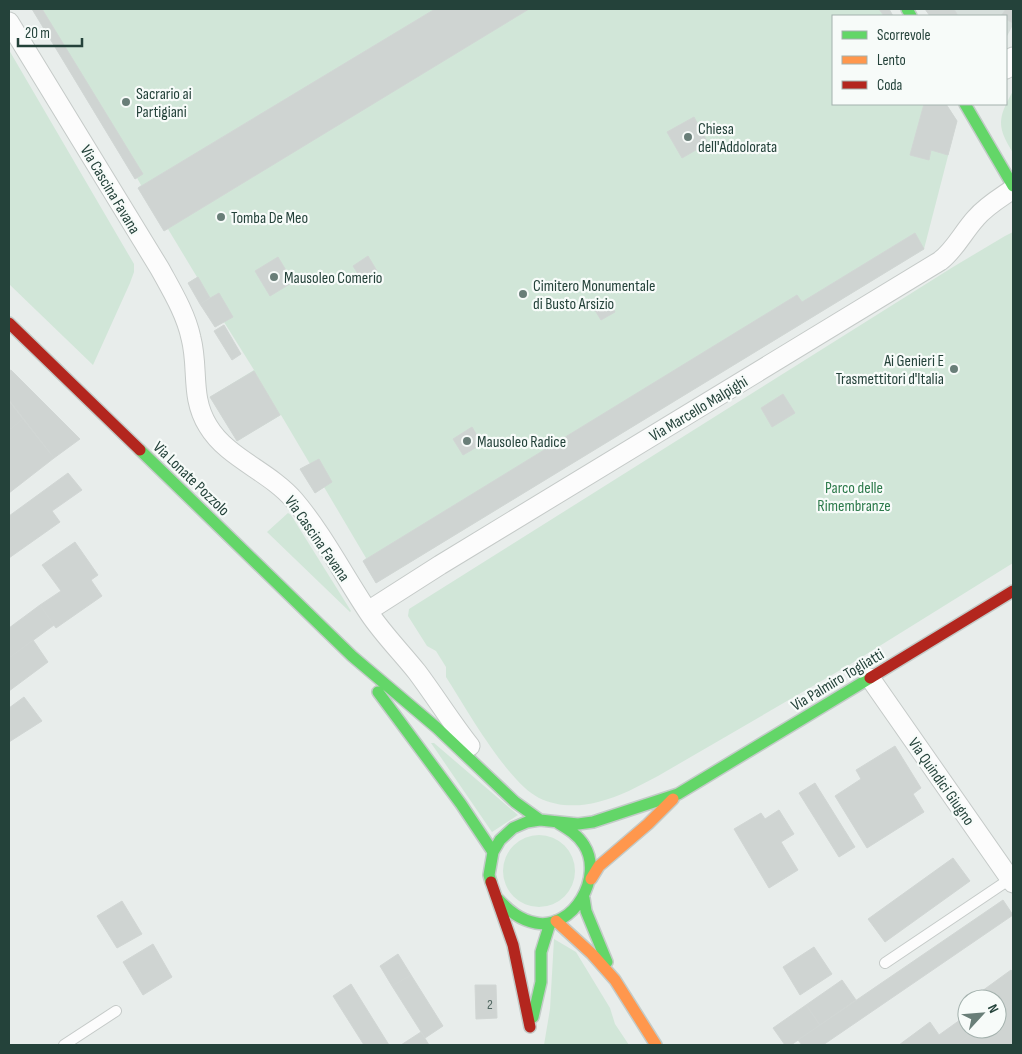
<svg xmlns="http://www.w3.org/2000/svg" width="1022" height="1054" font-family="'Sofia Sans Condensed',sans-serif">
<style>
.built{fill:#d6dedb}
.green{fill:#d1e6d8}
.building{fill:#cfd4d2;stroke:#d1d6d4}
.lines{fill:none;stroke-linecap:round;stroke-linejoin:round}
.lane-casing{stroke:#c5cac8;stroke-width:12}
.street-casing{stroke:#c5cac8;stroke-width:21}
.fast-casing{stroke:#c3cbc8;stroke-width:14}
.slow-casing{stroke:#c3cbc8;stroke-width:14}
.jam-casing{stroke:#c3cbc8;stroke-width:14}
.lane{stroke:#fcfcfc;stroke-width:10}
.street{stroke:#fcfcfc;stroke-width:19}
.fast{stroke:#63d668;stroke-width:11}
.slow{stroke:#ff974d;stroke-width:11}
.jam{stroke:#b3261e;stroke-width:11}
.poi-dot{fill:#697e78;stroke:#f7fbf9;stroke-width:2}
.labels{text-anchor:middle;stroke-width:4.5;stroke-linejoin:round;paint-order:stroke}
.number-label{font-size:14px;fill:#506761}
.poi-label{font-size:16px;fill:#24423a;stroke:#f7fbf9;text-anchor:start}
.street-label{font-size:16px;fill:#24423a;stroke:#f7fbf9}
.park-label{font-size:16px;fill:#2d7a4b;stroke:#f7fbf9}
</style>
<rect width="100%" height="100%" fill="#e8edeb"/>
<path class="built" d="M925,9H1013V25L1006,38V16H930Z"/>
<path class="green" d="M32,9H889L893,16H833V104H946L957,121L924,249L376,583L363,561L366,558L324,487L315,493L300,469L310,464L281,415L237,441L210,397L254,370L224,322L215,327L188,283L197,277L168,229L164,231L138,188L141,185L137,178L135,179Z
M9,50L134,264V272L130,283L93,365L9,284Z
M1013,91V153C997,127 997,119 1013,91Z
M1013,232V563L849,665L658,776C639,786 619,797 598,802C579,807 557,807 539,798C508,783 466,708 446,677V667L436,651L427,646L408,616L409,609L953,267L1005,236Z
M288,513L291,515L351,611L350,612L267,532Z
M431,743H434L518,815L492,832Z
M503 871a36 36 0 1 1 72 0a36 36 0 1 1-72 0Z
M554,939L576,952L610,1008L615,1024L629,1045H544L550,1009Z"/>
<path class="building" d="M32,9H42L143,174L135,179Z
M435,9H529L164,231L138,188Z
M879,9H889L893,16H884Z
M925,9H954L958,16H930Z
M1006,9H1013V23L1006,19V16H1001Z
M924,104H946L957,121L948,155L931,150L929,160L910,155Z
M694,117L708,143L682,158L667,132Z
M915,233L924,249L376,583L363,561L797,295L802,302Z
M368,256L377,271L362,280L353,266Z
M278,257L293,282L270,296L255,271Z
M198,277L210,298L200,304L188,283Z
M219,293L233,317L215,327L200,304Z
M607,299L615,312L601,320L593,307Z
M224,325L241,354L232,360L214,331Z
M11,370L80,439L54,458L9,400V371Z
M254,371L280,415L237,441L210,397Z
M783,394L795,413L772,427L761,408Z
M9,401L23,419L9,430Z
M23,419L54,458L9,493V430Z
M472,427L482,444L463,455L453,439Z
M319,459L332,482L315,493L300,469Z
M68,473L82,490L52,511L60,522L9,558V516Z
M75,542L98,575L91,580L102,596L56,628L40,605L61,591L42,565Z
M40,605L54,625L9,658V628Z
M33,640L48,662L9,691V658Z
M24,697L42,721L9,742V708Z
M895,746L921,788L913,794L924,812L867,848L835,796L861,779L856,770Z
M815,783L855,847L839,857L799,793Z
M779,810L794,834L781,842L798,870L769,888L734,829L761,813L765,819Z
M953,858L970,881L885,942L868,919Z
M1003,900L1013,915L823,1045H802L798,1040Z
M122,901L142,934L117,948L97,916Z
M153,944L172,977L143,995L123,962Z
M814,947L832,974L800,995L783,967Z
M398,954L411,975L392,986L380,966Z
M1011,970L1013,972V1003L997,1015V999H971Z
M411,975L443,1026L425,1038L392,986Z
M842,980L856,1000L820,1025L806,1005Z
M351,984L389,1045H364L333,996Z
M475,985H496L497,1018L476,1019Z
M1013,1003V1045H956L978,1029H997V1015Z
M806,1005L820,1025L791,1045H785L773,1028Z
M967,1015V1029H978L956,1045H899L930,1022L939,1035Z
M421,1032L429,1045H401Z"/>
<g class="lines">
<defs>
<path id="lane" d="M885,963L1010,879
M64,1045L116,1011"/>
<path id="street" d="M9,22L160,269C172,291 186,314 191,338C199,369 190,397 208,426C227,458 269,471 294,500C323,534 344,576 369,613C383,634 401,652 417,672C435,696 451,722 470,746
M1006,69L1013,57
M368,611L440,565L940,261C955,250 963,232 976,218C986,206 1000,198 1013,189
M870,678L1013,883"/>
<path id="fast" d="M907,9L911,16
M965,104L1013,186
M140,450L352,656L437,728L515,802L540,820
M378,692L461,804L493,852
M491,882L489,875L493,852L500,840L513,828L527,822L540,820L578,824L593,822L678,794L870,678
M584,898L586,911L607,962
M498,899C509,911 520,920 536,923C574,930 604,876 584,845C578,835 568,829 558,823
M533,1017L541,982V952L550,923"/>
<path id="slow" d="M591,879L599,866L648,824L673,799
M556,921L592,954L615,980L656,1045"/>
<path id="jam" d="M9,323L140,450
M870,678L1013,591
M491,882L513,945L530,1027"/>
</defs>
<use href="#lane" class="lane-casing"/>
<use href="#street" class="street-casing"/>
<use href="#fast" class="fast-casing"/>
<use href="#slow" class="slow-casing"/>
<use href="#jam" class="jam-casing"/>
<use href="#lane" class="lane"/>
<use href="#street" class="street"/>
<use href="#fast" class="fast"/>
<use href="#slow" class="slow"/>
<use href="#jam" class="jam"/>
</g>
<g class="poi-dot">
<circle cx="126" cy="102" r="5"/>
<circle cx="688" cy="137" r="5"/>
<circle cx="221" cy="217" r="5"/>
<circle cx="274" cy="277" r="5"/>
<circle cx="523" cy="294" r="5"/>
<circle cx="954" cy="369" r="5"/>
<circle cx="467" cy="441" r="5"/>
</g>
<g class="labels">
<g class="number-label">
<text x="490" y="1009">2</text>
</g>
<g class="poi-label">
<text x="136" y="99">Sacrario ai<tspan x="136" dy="18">Partigiani</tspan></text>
<text x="698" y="134">Chiesa<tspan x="698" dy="18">dell'Addolorata</tspan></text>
<text x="231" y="223">Tomba De Meo</text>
<text x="284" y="283">Mausoleo Comerio</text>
<text x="533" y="291">Cimitero Monumentale<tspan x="533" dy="18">di Busto Arsizio</tspan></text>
<text x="944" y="366" text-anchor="end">Ai Genieri E<tspan x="944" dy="18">Trasmettitori d'Italia</tspan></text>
<text x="477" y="447">Mausoleo Radice</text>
</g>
<g class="street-label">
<text transform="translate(111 189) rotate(59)" y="6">Via Cascina Favana</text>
<text transform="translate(698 408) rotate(-31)" y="6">Via Marcello Malpighi</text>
<text transform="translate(192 478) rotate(44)" y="6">Via Lonate Pozzolo</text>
<text transform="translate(318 538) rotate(55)" y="6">Via Cascina Favana</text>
<text transform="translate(837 679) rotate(-31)" y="6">Via Palmiro Togliatti</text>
<text transform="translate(942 781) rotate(55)" y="6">Via Quindici Giugno</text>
</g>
<g class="park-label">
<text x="854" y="493">Parco delle<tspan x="854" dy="18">Rimembranze</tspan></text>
</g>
</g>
<rect width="1022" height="1054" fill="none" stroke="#24423a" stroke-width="20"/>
<rect x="832" y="15" width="175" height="90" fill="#f7fbf9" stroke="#a3b1ad"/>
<rect x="842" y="31" width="25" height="8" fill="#63d668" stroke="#a3b1ad"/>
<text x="877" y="40" font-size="15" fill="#24423a">Scorrevole</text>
<rect x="842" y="56" width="25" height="8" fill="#ff974d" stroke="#a3b1ad"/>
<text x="877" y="65" font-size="15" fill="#24423a">Lento</text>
<rect x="842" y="81" width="25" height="8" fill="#b3261e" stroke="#a3b1ad"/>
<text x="877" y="90" font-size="15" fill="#24423a">Coda</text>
<g transform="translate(982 1014) rotate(64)"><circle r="24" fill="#f7fbf9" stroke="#a3b1ad"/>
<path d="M0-4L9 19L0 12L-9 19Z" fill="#697e78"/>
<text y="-8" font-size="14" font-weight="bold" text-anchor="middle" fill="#24423a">N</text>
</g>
<path d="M18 38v8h64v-8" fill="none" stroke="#24423a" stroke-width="2.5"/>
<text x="25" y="38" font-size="15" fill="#24423a" stroke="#f7fbf9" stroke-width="4" paint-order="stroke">20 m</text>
</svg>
